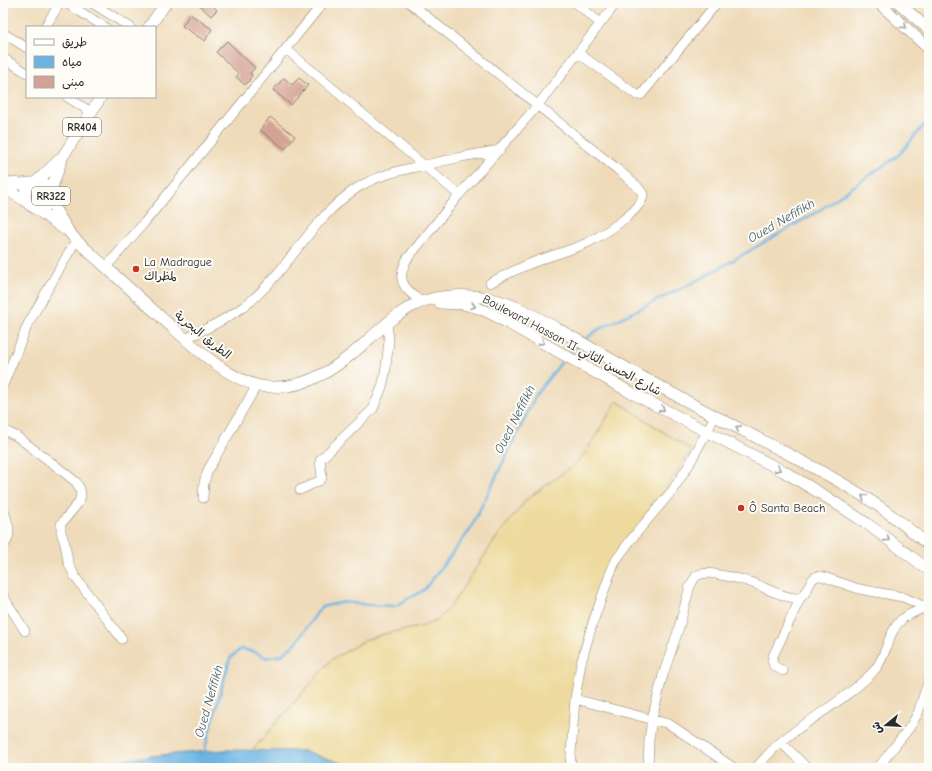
<svg xmlns="http://www.w3.org/2000/svg" width="932" height="771" font-family="'Comic Neue','Playpen Sans Arabic',sans-serif">
<style>
.sand{fill:#eeda9e;stroke:#8c8264}
.water{fill:#6ab4e2;stroke:#4a7086}
.lines{fill:none;stroke-linecap:round;stroke-linejoin:round}
.stream{stroke:#6ab4e2;stroke-width:2.5}
.building{fill:#d5a395}
.minor-casing{stroke:#8d8372;stroke-width:10}
.major-casing{stroke:#8d8372;stroke-width:12}
.minor{stroke:#fff;stroke-width:9}
.major{stroke:#fff;stroke-width:11}
.oneway{stroke:#a0a0a0}
.poi-dot{fill:#c8321e;stroke:#fdfcf7;stroke-width:1.5}
.labels{text-anchor:middle;stroke-width:4;stroke-linejoin:round;paint-order:stroke}
.shield{fill:#fdfcf7;stroke:#6a6a68;stroke-width:1}
.shield-label{font-size:11px;font-weight:bold;fill:#2b2b2b}
.poi-label{font-size:12px;fill:#2b2b2b;stroke:#fdfcf7;text-anchor:start}
.street-label{font-size:12px;fill:#2b2b2b;stroke:#fdfcf7}
.water-label{font-size:13px;font-style:italic;fill:#415b6b;stroke:#fdfcf7}
</style>
<rect width="100%" height="100%" fill="#fdfcf7"/>
<filter id="ink" filterUnits="userSpaceOnUse"><feTurbulence type="fractalNoise" baseFrequency=".025" numOctaves="2"/><feDisplacementMap in="SourceGraphic" scale="8" xChannelSelector="R" yChannelSelector="G"/><feConvolveMatrix kernelMatrix="1 2 1 2 8 2 1 2 1" color-interpolation-filters="sRGB"/></filter>
<filter id="wash" filterUnits="userSpaceOnUse"><feTurbulence type="fractalNoise" baseFrequency=".012" numOctaves="4" result="noise"/><feDisplacementMap in="SourceGraphic" scale="16" xChannelSelector="R" yChannelSelector="G"/><feGaussianBlur stdDeviation="0.9" result="paint"/><feColorMatrix in="noise" values="0 0 0 0 0 0 0 0 0 0 0 0 0 0 0 0 0 1.4 0 .05"/><feComposite in="paint" operator="in"/></filter>
<g filter="url(#wash)">
<rect width="100%" height="100%" fill="#efdbba"/>
<path class="sand" d="M617,401L691,450L599,587L577,674L570,768H357L303,751H252L331,660L365,640L387,633L420,627L437,620L450,607L499,534L527,499L574,465L585,453Z"/>
<path class="water" d="M227,750L303,751L357,768H83C128,756 181,753 227,750Z"/>
<g class="lines">
<path class="stream" d="M584,340L599,329L702,278L817,212L900,154L929,119
M569,354L578,345
M204,752L230,658L241,649L255,652L267,658L282,655L296,643L321,607L344,602L369,605L395,606L424,590L470,530L537,393L564,359"/>
</g>
<g id="blocks">
<path class="building" d="M197,3H215L213,6L217,10L211,16Z
M190,14L212,29L205,41L182,26Z
M227,41L255,68L250,73L252,76L249,79L250,80L245,85L236,77L239,74L216,52Z
M284,78L292,85L299,78L308,85L291,105L273,90Z
M270,117L295,136L285,149L260,130Z"/>
</g>
</g>
<g filter="url(#ink)">
<use href="#blocks" fill-opacity="0" stroke="#8d8372" stroke-width="1"/>
<g class="lines">
<defs>
<path id="minor" d="M66,3L105,27
M92,3L130,27
M410,3L617,169L637,186L643,194C644,210 602,235 589,242C573,250 554,254 537,261C521,267 505,275 490,283
M576,3L600,23
M45,27L60,3
M3,33L27,48
M286,49L459,195
M578,53L637,95H641L717,3
M3,58L27,73
M67,97L91,112
M106,267L145,222L323,3
M420,301C403,287 396,281 407,259L459,195L538,105L616,3
M185,339C208,328 231,317 251,301C290,267 313,217 357,188C378,175 401,170 425,165C450,159 475,154 500,150
M3,385L28,324L76,240
M3,430L16,436L56,466L76,482L80,489L81,495L79,502L61,524V532L65,544L68,562L75,577L122,639
M300,490L319,481L322,478L320,460L373,409L382,387L385,374L389,341L387,322
M203,498L204,482L208,470L257,385
M3,508C7,520 14,535 3,546
M3,596L25,631
M783,671L774,666L772,660L773,656L801,597
M575,699L669,724L734,768
M781,742L807,768
M570,768L575,699L581,663L593,622L610,574L616,560L633,537L672,491L689,465L715,416
M648,768L649,740L652,719L663,675L678,631L690,586L696,576C703,572 712,573 720,575C733,577 745,580 758,585C770,590 782,597 796,598C810,599 807,574 821,576L859,589L903,597L925,607
M756,768C766,756 778,743 791,734C818,714 848,697 872,673C887,658 886,635 901,620C909,613 919,611 928,605
M880,768V765L910,727L918,713L929,679"/>
<path id="major" d="M879,3L929,49
M899,3L929,30
M149,27L166,3
M37,181L59,160
M25 195a13 13 0 1 1 26 0a13 13 0 1 1-26 0Z
M3,182L20,184L32,183
M3,187L27,202
M51,190L63,156L101,97
M50,201L69,232L76,240C105,266 133,292 162,318C189,342 232,386 270,387C309,389 339,366 367,341C402,309 423,292 473,296C506,298 537,317 565,333C588,346 612,360 635,373C673,394 712,415 750,434C793,457 837,478 877,505C895,517 912,532 929,545
M35,208L64,229
M440,303L463,304L478,308L490,313L628,391L783,471L828,498L866,523L929,570"/>
</defs>
<use href="#minor" class="minor-casing"/>
<use href="#major" class="major-casing"/>
<use href="#minor" class="minor"/>
<use href="#major" class="major"/>
</g>
<defs><path id="oneway-chevron" d="M-2-3.5L2.5 0L-2 3.5" fill="none" stroke-width="1.6" stroke-linecap="round" stroke-linejoin="round"/></defs>
<g class="oneway">
<use href="#oneway-chevron" transform="translate(904 26) rotate(43)"/>
<use href="#oneway-chevron" transform="translate(473 306) rotate(16)"/>
<use href="#oneway-chevron" transform="translate(542 342) rotate(29)"/>
<use href="#oneway-chevron" transform="translate(662 409) rotate(28)"/>
<use href="#oneway-chevron" transform="translate(738 428) rotate(-152)"/>
<use href="#oneway-chevron" transform="translate(778 469) rotate(28)"/>
<use href="#oneway-chevron" transform="translate(864 497) rotate(-147)"/>
<use href="#oneway-chevron" transform="translate(887 539) rotate(37)"/>
</g>
</g>
<g class="poi-dot">
<circle cx="136" cy="269" r="4"/>
<circle cx="741" cy="508" r="4"/>
</g>
<g class="labels">
<g class="shield">
<rect x="63" y="118" width="38" height="18" rx="3"/>
<rect x="32" y="187" width="38" height="18" rx="3"/>
</g>
<g class="shield-label">
<text x="82" y="131">RR404</text>
<text x="51" y="200">RR322</text>
</g>
<g class="poi-label">
<text x="144" y="266">La Madrague<tspan x="144" dy="14">لمظراك</tspan></text>
<text x="749" y="512">Ô Santa Beach</text>
</g>
<g class="street-label">
<text transform="translate(203 335) rotate(39)" y="4">الطريق البحرية</text>
<text transform="translate(572 345) rotate(28)" y="4">Boulevard Hassan II شارع الحسن الثاني</text>
</g>
<g class="water-label">
<text transform="translate(781 220) rotate(-30)" y="5">Oued Nefifikh</text>
<text transform="translate(514 419) rotate(-63)" y="5">Oued Nefifikh</text>
<text transform="translate(208 701) rotate(-74)" y="5">Oued Nefifikh</text>
</g>
</g>
<rect width="932" height="771" fill="none" stroke="#fdfcf7" stroke-width="16"/>
<rect x="26" y="26" width="130" height="72" fill="#fdfcf7" stroke="#a9a8a5"/>
<rect x="34" y="39" width="20" height="6" fill="#ffffff" stroke="#a9a8a5"/>
<text x="62" y="46" font-size="12" fill="#2b2b2b">طريق</text>
<rect x="34" y="56" width="20" height="12" fill="#6ab4e2" stroke="#a9a8a5"/>
<text x="62" y="66" font-size="12" fill="#2b2b2b">مياه</text>
<rect x="34" y="76" width="20" height="12" fill="#d5a395" stroke="#a9a8a5"/>
<text x="62" y="86" font-size="12" fill="#2b2b2b">مبنى</text>
<g transform="translate(886 725) rotate(252)" stroke="#fdfcf7" stroke-width="3" paint-order="stroke">
<path d="M0-3L7 15L0 10L-7 15Z" fill="#2b2b2b"/>
<text y="-6" font-size="11" font-weight="bold" text-anchor="middle" fill="#2b2b2b">ش</text>
</g>
</svg>
